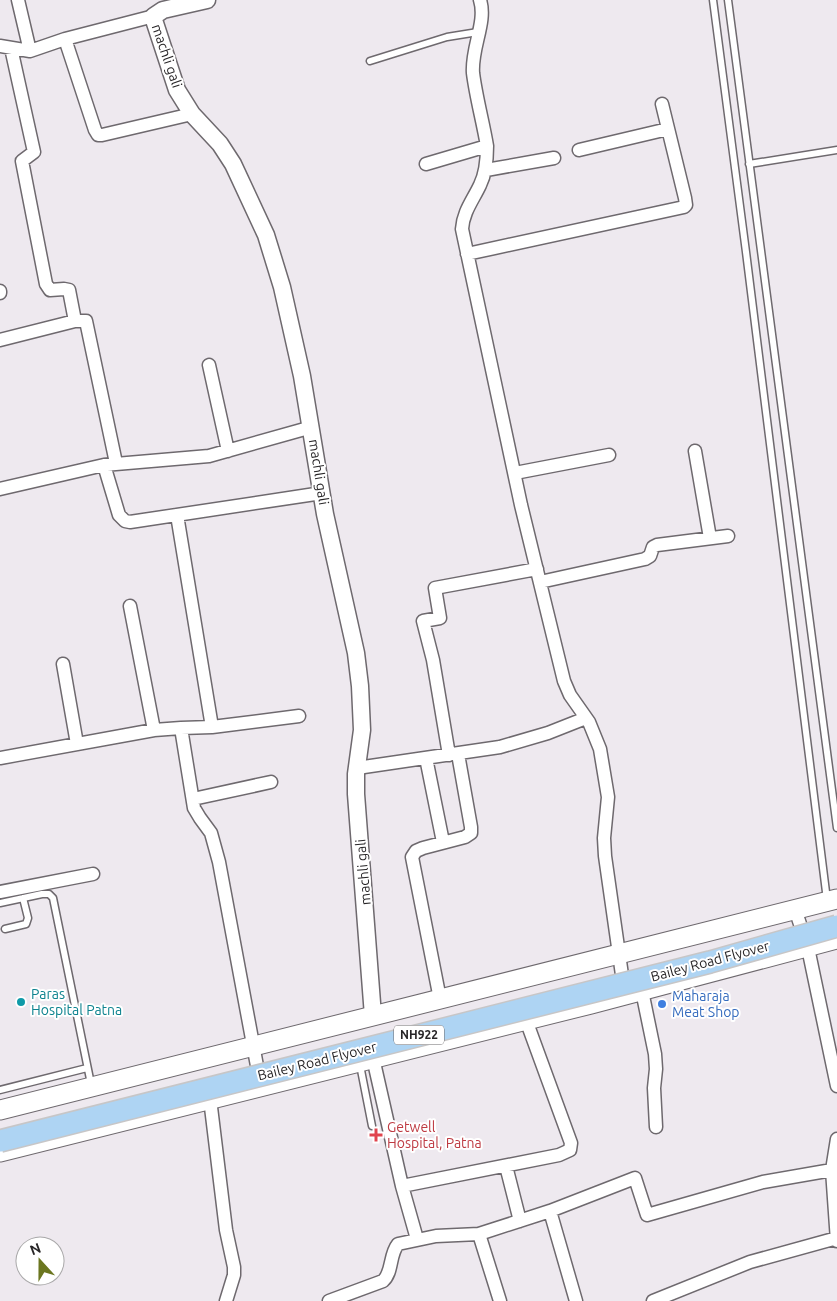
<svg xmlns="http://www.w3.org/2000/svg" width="837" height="1301" font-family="Ubuntu,sans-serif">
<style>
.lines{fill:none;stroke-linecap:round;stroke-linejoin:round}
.service-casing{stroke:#6e696e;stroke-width:9}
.minor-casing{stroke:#6e696e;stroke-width:15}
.tertiary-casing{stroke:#6e696e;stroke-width:19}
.secondary-casing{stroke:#6e696e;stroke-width:21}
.service{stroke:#fff;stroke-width:6}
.minor{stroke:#fff;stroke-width:12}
.tertiary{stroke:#fff;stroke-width:16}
.secondary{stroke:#fff;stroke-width:19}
.trunk-bridge-casing{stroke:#c7c6c7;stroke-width:24;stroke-linecap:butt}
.trunk-bridge{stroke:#aed4f3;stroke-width:21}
.culture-dot{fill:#0f9aa8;stroke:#fff;stroke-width:2}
.shop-dot{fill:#3f7fe0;stroke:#fff;stroke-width:2}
.health-dot{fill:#e0444e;stroke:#fff;stroke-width:2}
.labels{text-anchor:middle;stroke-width:4;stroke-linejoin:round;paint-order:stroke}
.shield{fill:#fff;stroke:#686668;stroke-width:1}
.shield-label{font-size:12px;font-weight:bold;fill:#272527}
.street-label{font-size:14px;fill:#272527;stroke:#fff}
.culture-label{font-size:14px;fill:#0d838f;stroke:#fff;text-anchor:start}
.shop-label{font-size:14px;fill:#366cbe;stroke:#fff;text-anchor:start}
.health-label{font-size:14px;fill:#be3a42;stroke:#fff;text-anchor:start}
</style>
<rect width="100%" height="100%" fill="#eee9ef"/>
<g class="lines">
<defs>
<path id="service" d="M713,0L746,252L827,900
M728,0L837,828
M370,61L447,37L478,32
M749,164L837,150
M0,903L42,894H49L53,898L91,1084
M5,929L26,924L28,918L23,898
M360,1065L372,1126
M0,1090L87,1068"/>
<path id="minor" d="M18,0L30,51
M480,0C487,22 471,48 473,73C476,97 483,122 487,146C487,159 486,173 480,185C473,200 463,212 462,229L521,505L564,681L570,695L589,722L600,749L608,797L604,838L605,856L624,989
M65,39L95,130L98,135H102L192,114
M0,46L30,51L65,39L154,16
M11,48L34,152L22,161L46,284L50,290L64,289L69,290L75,321
M579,150L668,129
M426,164L487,146
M486,170L554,158
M467,254L684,207L686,205L685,198L662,104
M0,291V293
M0,340L75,321H86L116,463
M209,365L228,451
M695,451L710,538
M104,465L119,515L125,521L130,522L322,493
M515,473L609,455
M0,489L104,465L209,456L312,427
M177,515L212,727
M540,582L645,559L650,556L653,547L657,545L728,536
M130,606L154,730
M63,664L77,744
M181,728L212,727L299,716
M449,755L433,660L423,621L440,618L435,588L537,569
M0,758L154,730L181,728L194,808L200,818L211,833L219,862L260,1082
M426,758L443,842
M357,768L500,747L548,733L586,718
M193,799L271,782
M0,892L93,874
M795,909L808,948L837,1086
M642,991L655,1054L656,1069L654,1088L656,1127
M440,999L412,857L416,851L423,848L465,837L471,833V827L458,754
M373,1058L402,1186L559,1155L570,1150L571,1143L526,1020
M210,1099L226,1230L234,1267V1275L226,1301
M506,1166L520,1221
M832,1170L837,1139
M402,1186L417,1239
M550,1211L576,1301
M479,1234L500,1301
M329,1301L383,1281C393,1272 389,1255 398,1244L436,1236L479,1234L550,1211L635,1178L647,1215L763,1182L832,1170L837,1241
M653,1301L750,1262L837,1238"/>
<path id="tertiary" d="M207,0L163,10L154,16V20L177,90L192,114L220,144L233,164L266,235L282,287L302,376L325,514L356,653L360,686L362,730L356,774V794L373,1016"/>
<path id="secondary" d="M0,1110L837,899
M0,1152L591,1004L837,939"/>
</defs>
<use href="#service" class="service-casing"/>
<use href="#minor" class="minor-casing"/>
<use href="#tertiary" class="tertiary-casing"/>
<use href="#secondary" class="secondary-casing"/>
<use href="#service" class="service"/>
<use href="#minor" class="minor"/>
<use href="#tertiary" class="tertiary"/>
<use href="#secondary" class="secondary"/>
<defs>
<path id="trunk-bridge" d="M0,1141L710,962L837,926"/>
</defs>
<use href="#trunk-bridge" class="trunk-bridge-casing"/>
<use href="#trunk-bridge" class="trunk-bridge"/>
</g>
<circle class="culture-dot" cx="21" cy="1002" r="5"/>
<circle class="shop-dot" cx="662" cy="1004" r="5"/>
<path class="health-dot" d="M373.5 1127.5h5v5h5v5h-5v5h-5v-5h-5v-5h5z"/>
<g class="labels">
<rect class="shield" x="394" y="1025.5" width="50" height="19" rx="4"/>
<g class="shield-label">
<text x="419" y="1039">NH922</text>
</g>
<g class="street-label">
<text transform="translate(167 56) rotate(71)" y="5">machli gali</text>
<text transform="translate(319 472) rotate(81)" y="5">machli gali</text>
<text transform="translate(363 872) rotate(-95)" y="5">machli gali</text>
<text transform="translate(710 961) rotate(-15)" y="5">Bailey Road Flyover</text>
<text transform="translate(317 1061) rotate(-14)" y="5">Bailey Road Flyover</text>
</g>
<g class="culture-label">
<text x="31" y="999">Paras<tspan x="31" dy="16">Hospital Patna</tspan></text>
</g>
<g class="shop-label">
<text x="672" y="1001">Maharaja<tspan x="672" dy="16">Meat Shop</tspan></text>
</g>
<g class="health-label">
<text x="387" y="1132">Getwell<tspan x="387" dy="16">Hospital, Patna</tspan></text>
</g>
</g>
<g transform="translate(40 1261) rotate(339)"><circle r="24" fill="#ffffff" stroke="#a9a8a9"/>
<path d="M0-4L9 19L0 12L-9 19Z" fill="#6b7620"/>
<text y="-8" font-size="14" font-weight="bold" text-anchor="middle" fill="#272527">N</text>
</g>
</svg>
